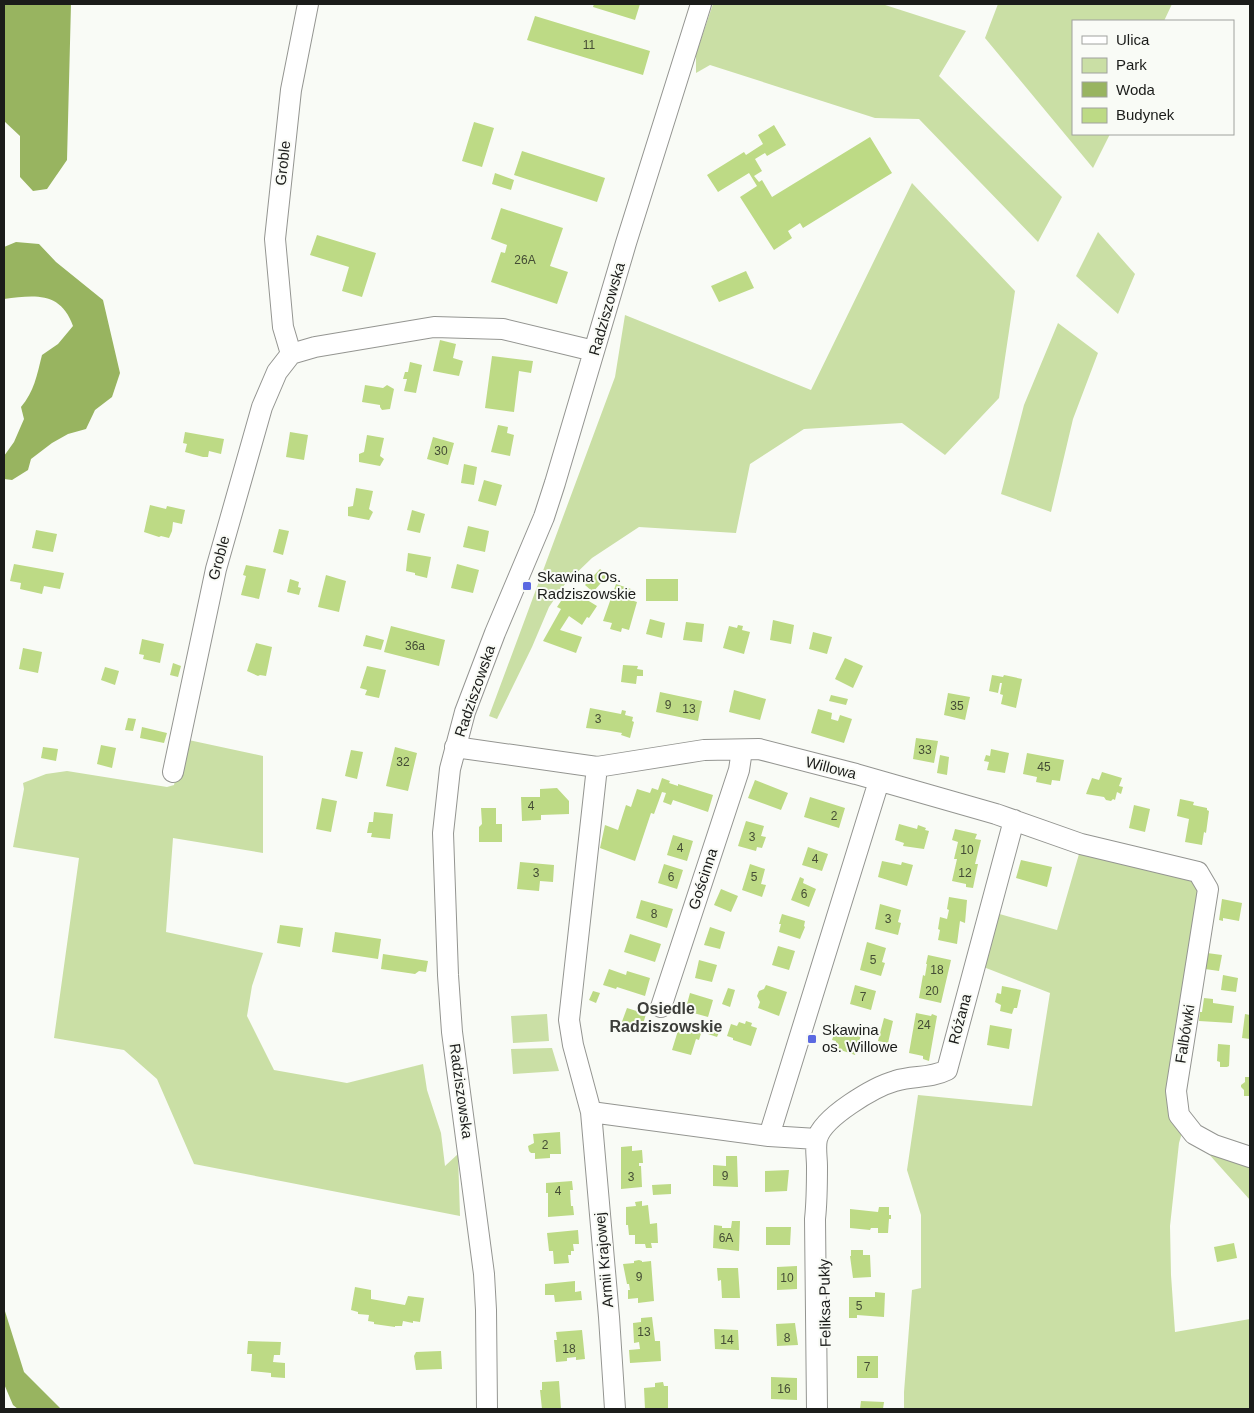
<svg xmlns="http://www.w3.org/2000/svg" width="1254" height="1413" font-family="Helvetica,sans-serif">
<style>
.green{fill:#cadfa5}
.water{fill:#98b460}
.building{fill:#bdda85}
.lines{fill:none;stroke-linecap:round;stroke-linejoin:round}
.minor-casing{stroke:#949591;stroke-width:22}
.minor{stroke:#fff;stroke-width:20}
.poi-dot{fill:#5b69e1;stroke:#f9fbf6;stroke-width:2}
.labels{text-anchor:middle;stroke-width:4;stroke-linejoin:round;paint-order:stroke}
.number-label{font-size:12px;fill:#444c35}
.street-label{font-size:15px;fill:#1b1c1a;stroke:#f9fbf6}
.poi-label{font-size:15px;fill:#1b1c1a;stroke:#f9fbf6;text-anchor:start}
.neighbourhood-label{font-size:16px;font-weight:bold;fill:#3c3d39;stroke:#f9fbf6}
</style>
<rect width="100%" height="100%" fill="#f9fbf6"/>
<path class="green" d="M713,4H882L966,31L939,76L1062,197L1038,242L919,119L875,118L710,65L696,73V54Z
M998,4H1172L1164,21H1073V134H1110L1093,168L985,38Z
M912,183L1015,291L999,398L945,455L902,423L804,429L750,464L736,533L639,527L592,558L565,584L549,607L532,647L497,719L489,716L615,377L625,315L811,390Z
M1098,232L1135,274L1118,314L1076,276Z
M1058,323L1098,353L1073,419L1051,512L1001,494L1024,405Z
M184,739L263,756V853L173,838L166,932L263,953L252,986L247,1016L274,1070L347,1083L423,1064L427,1090L441,1133L445,1166L458,1154L460,1216L194,1164L157,1079L124,1050L54,1038L79,858L13,847L24,789L23,783L46,774L67,771L167,787L174,785Z
M1079,854L1194,878L1198,884L1197,936L1184,1126L1179,1143L1170,1226L1171,1275L1175,1332L1250,1319V1409H904V1392L912,1290L921,1288V1215L907,1170L918,1095L1032,1106L1050,993L981,966L996,913L1057,930Z
M547,1014L549,1041L513,1043L511,1016Z
M552,1048L559,1071L513,1074L511,1049Z
M1198,1142L1250,1160V1200Z"/>
<path class="water" d="M4,4H71L67,160L47,189L33,191L20,177V136L4,121Z
M16,242L39,244L56,262L103,300L120,373L112,397L95,410L86,429L68,434L52,443L31,459L28,470L12,480L4,479V456L14,442L24,419L21,407C34,392 37,375 42,355L58,344L73,326C61,291 34,295 4,299V247Z
M4,1308L24,1372L61,1409H18L13,1405L4,1384Z"/>
<path class="building" d="M594,4H640L635,20L593,7Z
M535,16L650,51L643,75L527,40Z
M474,122L494,128L482,167L462,161Z
M774,125L786,145L767,156L765,153L755,159L762,171L754,176L759,182L762,180L772,197L870,137L892,173L803,228L800,223L788,231L792,238L774,250L740,197L757,186L749,173L718,192L707,175L744,152L746,155L763,144L758,135Z
M522,151L605,178L597,202L514,175Z
M495,173L514,180L511,190L492,184Z
M501,208L563,228L550,266L568,272L557,304L491,282L501,252L505,253L507,245L491,239Z
M317,235L376,253L362,297L342,291L349,267L310,255Z
M746,271L754,288L719,302L711,286Z
M440,340L456,344L453,358L463,361L459,376L433,371Z
M492,356L533,361L531,373L519,371L514,412L485,408Z
M410,362L422,365L416,393L404,391L407,379H403L405,372H408Z
M365,385L383,388L387,385L394,389L390,409L382,410L380,407V405L362,402Z
M498,425L508,427L507,433L514,435L510,456L491,452Z
M185,432L224,439L221,454L209,451L208,457H203L185,452L187,444L183,443Z
M290,432L308,435L304,460L286,457Z
M367,435L384,438L380,456L384,459L380,466L359,462V454L364,452Z
M433,437L454,443L448,465L427,459Z
M464,464L477,467L474,485L461,483Z
M484,480L502,485L496,506L478,501Z
M356,488L373,491L369,509L373,512L369,520L348,516V507L353,506Z
M150,505L166,509L167,506L185,510L182,524L173,522L172,531L169,538L161,536L159,537L144,532Z
M412,510L425,514L420,533L407,530Z
M468,526L489,531L485,552L463,547Z
M279,529L289,531L283,555L273,552Z
M36,530L57,534L53,552L32,548Z
M408,553L431,557L427,578L415,575V573L406,571Z
M14,564L64,573L60,589L44,586L42,594L20,589L21,583L10,581Z
M457,564L479,570L473,593L451,588Z
M246,565L266,569L259,599L241,595L246,576L243,575Z
M600,569L608,575L593,592L585,585Z
M326,575L346,581L339,612L318,607Z
M290,579L299,582L298,587L301,588L299,595L287,592Z
M646,579H678V601H646Z
M616,584L634,590L631,600L637,602L629,630L622,628L621,632L610,629L612,623L603,621Z
M569,589L597,606L589,618L587,617L582,625L569,616L560,630L582,637L576,653L543,641L561,609L557,607Z
M650,619L665,623L662,638L646,634Z
M773,620L794,625L791,644L770,640Z
M686,622L704,624L702,642L683,640Z
M738,625L743,626L742,630L750,632L744,654L723,648L729,626L737,628Z
M391,626L445,640L439,666L384,652Z
M813,632L832,637L827,654L809,649Z
M366,635L384,640L381,650L363,646Z
M142,639L164,644L160,663L143,659L144,655L139,654Z
M256,643L272,647L266,676L260,675L258,676L247,671Z
M23,648L42,652L38,673L19,669Z
M845,658L863,666L853,688L835,679Z
M173,663L181,666L178,677L170,675Z
M623,665L638,666L637,669L643,670V676H637L636,684L621,682Z
M367,666L386,670L379,698L365,695L367,690L360,688Z
M105,667L119,671L115,685L101,680Z
M992,675L1003,677L1004,675L1022,679L1016,708L1001,704L1003,695L1000,694L1002,683H1000L998,693L989,691Z
M734,690L766,699L760,720L729,712Z
M660,692L702,701L698,721L656,712Z
M948,693L970,697L965,720L944,715Z
M831,695L848,699L846,705L829,701Z
M590,708L621,714L622,710L626,711L625,715L633,717L632,721L634,722L630,738L621,735L622,733L605,730L586,728Z
M818,709L832,713L831,719L838,721L840,715L852,719L844,743L811,733Z
M128,718L136,719L133,731L125,730Z
M142,727L167,733L164,743L140,738Z
M916,738L938,741L934,763L913,759Z
M101,745L116,748L112,768L97,764Z
M43,747L58,749L56,761L41,758Z
M395,747L417,753L408,791L386,786Z
M991,749L1009,753L1005,773L987,770L989,762L984,761L986,755L990,756Z
M351,750L363,752L357,779L345,776Z
M1027,753L1064,760L1060,781L1052,780L1051,785L1036,782L1037,777L1023,774Z
M940,755L949,757L947,775L937,773Z
M1102,772L1122,778L1119,786L1123,787L1121,794L1117,792L1115,800L1113,799L1111,801L1106,800L1104,797L1086,794L1092,778L1099,780Z
M662,778L670,781L669,783L678,786V784L713,795L708,812L673,800L671,805L663,802L666,793L662,792L654,814L651,813L635,861L600,848L605,825L618,830L626,805L631,807L637,789L650,793L652,788L658,790Z
M755,780L788,793L781,810L748,798Z
M557,788L569,801V814L541,815V820L522,821L521,797H540V789Z
M810,797L845,808L839,828L804,817Z
M322,798L337,801L331,832L316,829Z
M1180,799L1194,802L1193,805L1207,808V810L1209,811L1206,833L1204,832L1202,845L1185,842L1189,819L1177,816Z
M1134,805L1150,809L1145,832L1129,828Z
M481,808H496V824H502V842H479V827L482,824Z
M374,812L393,814L390,839L371,837L372,833H367L369,822H373Z
M746,821L764,826L761,836L766,837L762,848L757,847L756,851L738,846Z
M899,824L917,829L918,825L926,828L925,830L929,831L924,849L903,846L904,843L895,840Z
M955,829L977,834L975,839L981,840L975,864H978L973,888L966,887V884L952,881L957,859H954L958,842L952,840Z
M673,835L693,841L687,861L667,855Z
M808,847L828,854L822,871L802,865Z
M1021,860L1052,867L1047,887L1016,878Z
M882,861L901,865L902,862L913,865L907,886L878,877Z
M520,862L554,865L553,882L540,881L539,891L517,889Z
M664,864L683,870L677,889L658,883Z
M750,864L765,869L761,884L766,885L762,897L742,890Z
M800,877L804,879L803,883L816,889L809,907L791,900Z
M721,889L738,896L731,912L714,905Z
M949,897L967,900L965,923L960,921L957,944L938,940L940,930L938,929L940,917L947,919L949,910L947,909Z
M1222,899L1242,903L1239,921L1223,918V921L1219,920Z
M641,900L673,909L667,928L636,918Z
M880,904L901,910L898,922L901,923L898,935L875,929Z
M782,914L805,921L804,926L805,927L800,939L779,932L781,924H779Z
M280,925L303,928L300,947L277,943Z
M710,927L725,932L720,949L704,945Z
M335,932L381,939L378,959L332,952Z
M630,934L661,944L655,962L624,952Z
M867,942L886,948L882,962L885,963L881,976L860,970Z
M778,946L795,951L789,970L772,965Z
M1207,953L1222,955L1219,971L1205,969Z
M383,954L428,961L426,972L419,971L415,974L381,969Z
M928,955L951,960L941,1003L919,998L923,975L925,976L927,964H926Z
M699,960L717,965L712,982L695,978Z
M609,969L626,975L627,971L650,978L645,996L617,987L616,989L603,985Z
M1223,975L1238,978L1236,992L1221,990Z
M766,985L787,992L779,1016L758,1008L760,1002L757,996L759,991L764,989Z
M855,985L876,991L871,1010L850,1004Z
M1002,986L1021,990L1017,1008H1014L1012,1014L1000,1011L1001,1005L995,1002L997,993L1001,994Z
M728,988L735,990L730,1007L722,1004Z
M593,991L600,993L596,1003L589,1000Z
M690,993L713,1000L708,1017L690,1012L692,1005L687,1004Z
M1204,998L1213,999V1003L1234,1006L1232,1023L1199,1021L1200,1012H1202Z
M627,1008L646,1014L640,1034L620,1027Z
M916,1013L931,1016L932,1014L937,1016L929,1061L923,1059V1056L909,1053Z
M1245,1014L1250,1015V1039L1242,1038Z
M884,1018L893,1021L888,1043L878,1041Z
M746,1021L752,1023L751,1026L757,1028L751,1046L733,1040V1038L727,1036L731,1024L737,1026L739,1022L745,1024Z
M832,1023L862,1032L855,1055L835,1048L836,1041L832,1040L834,1034L829,1033Z
M680,1024L702,1030L699,1040L696,1039L691,1055L672,1050Z
M990,1025L1012,1029L1009,1049L987,1045Z
M711,1027L720,1030L717,1037L708,1034Z
M1218,1044L1230,1045L1229,1066L1227,1067H1220V1062L1217,1061Z
M1245,1077H1250V1096H1244V1090L1241,1087V1085L1245,1082Z
M560,1132L561,1154H550V1158L535,1159V1153H531L529,1151L528,1146L534,1143L533,1134Z
M632,1146V1151L642,1150L643,1163H639V1166H641L642,1187L621,1189V1147Z
M726,1156H737L738,1187L713,1186V1165L726,1166Z
M789,1170L787,1191L765,1192V1171Z
M572,1181L573,1190H570L571,1206H573L574,1215L548,1217V1193H546V1183Z
M671,1184V1194L653,1195L652,1185Z
M642,1201V1206L648,1205L650,1224L657,1223L658,1243H651L652,1248H646L645,1244H635V1235H629L628,1225H626V1207L636,1206L635,1202Z
M879,1207H889V1215H891V1219H889L888,1233H878V1228H871L870,1230L850,1228V1209L878,1212Z
M732,1221H740L739,1251L713,1248L714,1225L722,1226V1228H731Z
M766,1227H791L790,1245H766Z
M578,1230L579,1244H573L574,1251H571V1255H568L569,1263L554,1264L553,1251H549L547,1233Z
M1234,1243L1237,1258L1217,1262L1214,1247Z
M851,1250H863V1255H870L871,1277L853,1278L850,1256H851Z
M639,1260L642,1261V1262L651,1261L654,1301L638,1303V1298L628,1299V1290H630L629,1284H627L623,1264L634,1263V1261Z
M797,1266V1289L777,1290V1267Z
M717,1268H738L740,1298H722L721,1280L718,1281Z
M575,1281V1292L581,1291L582,1300L555,1302L554,1295H545V1284Z
M355,1287L371,1290V1299L405,1305L408,1296L424,1298L420,1322L413,1321V1323L403,1321L402,1326H395V1327L374,1324V1322L368,1321L369,1315L358,1314V1312L351,1310Z
M875,1292L885,1293L884,1317L857,1315V1318H849V1297H875Z
M652,1317L655,1341H660L661,1361L630,1363L629,1350L640,1349L639,1342L634,1343L633,1323L641,1322V1318Z
M795,1323L798,1345L777,1346L776,1324Z
M714,1329L738,1330L739,1350L715,1349Z
M582,1330L585,1359L576,1360V1357L567,1358V1361L556,1362L554,1340H557L556,1332Z
M248,1341L281,1342L280,1355H274L273,1362L285,1363V1378L271,1377V1373L251,1371L252,1354H247Z
M441,1351L442,1369L416,1370L414,1356L416,1352Z
M857,1356H878V1378H857Z
M771,1377L797,1378V1400L771,1399Z
M559,1381L561,1409H542L540,1390H542V1382Z
M663,1382L664,1386H668V1408L666,1409H645L644,1388L655,1387V1383Z
M861,1401L884,1402L883,1409H860Z"/>
<g class="lines">
<defs>
<path id="minor" d="M308,4L291,90L275,239L283,327L291,354L315,347L434,327L503,329L594,351
M455,747L597,767L704,750L759,749L856,774L996,814L1081,844L1198,872L1208,889L1176,1091L1179,1115L1194,1134L1214,1145L1250,1157
M597,767L569,1020L573,1045L591,1112L609,1317L615,1409
M173,772L216,569L262,407L277,372L291,354
M661,1007L739,770L742,750
M591,1112L769,1136L817,1139
M769,1136L879,781
M487,1409L486,1310L484,1274L452,1032L448,975L443,833L450,769L465,712L495,633L544,517L555,483L626,243L701,4
M817,1409L815,1219C817,1201 817,1184 817,1166C817,1158 815,1147 817,1139C823,1117 874,1087 895,1081C914,1075 929,1079 947,1070L1014,820"/>
</defs>
<use href="#minor" class="minor-casing"/>
<use href="#minor" class="minor"/>
</g>
<g class="poi-dot">
<rect x="522" y="581" width="10" height="10" rx="2.5"/>
<rect x="807" y="1034" width="10" height="10" rx="2.5"/>
</g>
<g class="labels">
<g class="number-label">
<text x="589" y="49">11</text>
<text x="525" y="264">26A</text>
<text x="441" y="455">30</text>
<text x="415" y="650">36a</text>
<text x="668" y="709">9</text>
<text x="957" y="710">35</text>
<text x="689" y="713">13</text>
<text x="598" y="723">3</text>
<text x="925" y="754">33</text>
<text x="403" y="766">32</text>
<text x="1044" y="771">45</text>
<text x="531" y="810">4</text>
<text x="834" y="820">2</text>
<text x="752" y="841">3</text>
<text x="680" y="852">4</text>
<text x="967" y="854">10</text>
<text x="815" y="863">4</text>
<text x="536" y="877">3</text>
<text x="965" y="877">12</text>
<text x="671" y="881">6</text>
<text x="754" y="881">5</text>
<text x="804" y="898">6</text>
<text x="654" y="918">8</text>
<text x="888" y="923">3</text>
<text x="873" y="964">5</text>
<text x="937" y="974">18</text>
<text x="932" y="995">20</text>
<text x="863" y="1001">7</text>
<text x="924" y="1029">24</text>
<text x="545" y="1149">2</text>
<text x="725" y="1180">9</text>
<text x="631" y="1181">3</text>
<text x="558" y="1195">4</text>
<text x="726" y="1242">6A</text>
<text x="639" y="1281">9</text>
<text x="787" y="1282">10</text>
<text x="859" y="1310">5</text>
<text x="644" y="1336">13</text>
<text x="787" y="1342">8</text>
<text x="727" y="1344">14</text>
<text x="569" y="1353">18</text>
<text x="867" y="1371">7</text>
<text x="784" y="1393">16</text>
</g>
<g class="street-label">
<text transform="translate(283 163) rotate(-84)" y="5">Groble</text>
<text transform="translate(607 309) rotate(-74)" y="5">Radziszowska</text>
<text transform="translate(219 558) rotate(-75)" y="5">Groble</text>
<text transform="translate(475 691) rotate(-71)" y="5">Radziszowska</text>
<text transform="translate(831 768) rotate(14)" y="5">Willowa</text>
<text transform="translate(703 879) rotate(-72)" y="5">Gościnna</text>
<text transform="translate(960 1019) rotate(-75)" y="5">Różana</text>
<text transform="translate(1185 1034) rotate(-81)" y="5">Falbówki</text>
<text transform="translate(461 1091) rotate(82)" y="5">Radziszowska</text>
<text transform="translate(604 1260) rotate(-95)" y="5">Armii Krajowej</text>
<text transform="translate(825 1303) rotate(-91)" y="5">Feliksa Pukły</text>
</g>
<g class="poi-label">
<text x="537" y="582">Skawina Os.<tspan x="537" dy="17">Radziszowskie</tspan></text>
<text x="822" y="1035">Skawina<tspan x="822" dy="17">os. Willowe</tspan></text>
</g>
<g class="neighbourhood-label">
<text x="666" y="1014">Osiedle<tspan x="666" dy="18">Radziszowskie</tspan></text>
</g>
</g>
<rect width="1254" height="1413" fill="none" stroke="#1b1c1a" stroke-width="10"/>
<rect x="1072" y="20" width="162" height="115" fill="#f9fbf6" stroke="#a0a29e"/>
<rect x="1082" y="36" width="25" height="8" fill="#ffffff" stroke="#a0a29e"/>
<text x="1116" y="45" font-size="15" fill="#1b1c1a">Ulica</text>
<rect x="1082" y="58" width="25" height="15" fill="#cadfa5" stroke="#a0a29e"/>
<text x="1116" y="70" font-size="15" fill="#1b1c1a">Park</text>
<rect x="1082" y="82" width="25" height="15" fill="#98b460" stroke="#a0a29e"/>
<text x="1116" y="95" font-size="15" fill="#1b1c1a">Woda</text>
<rect x="1082" y="108" width="25" height="15" fill="#bdda85" stroke="#a0a29e"/>
<text x="1116" y="120" font-size="15" fill="#1b1c1a">Budynek</text>
</svg>
